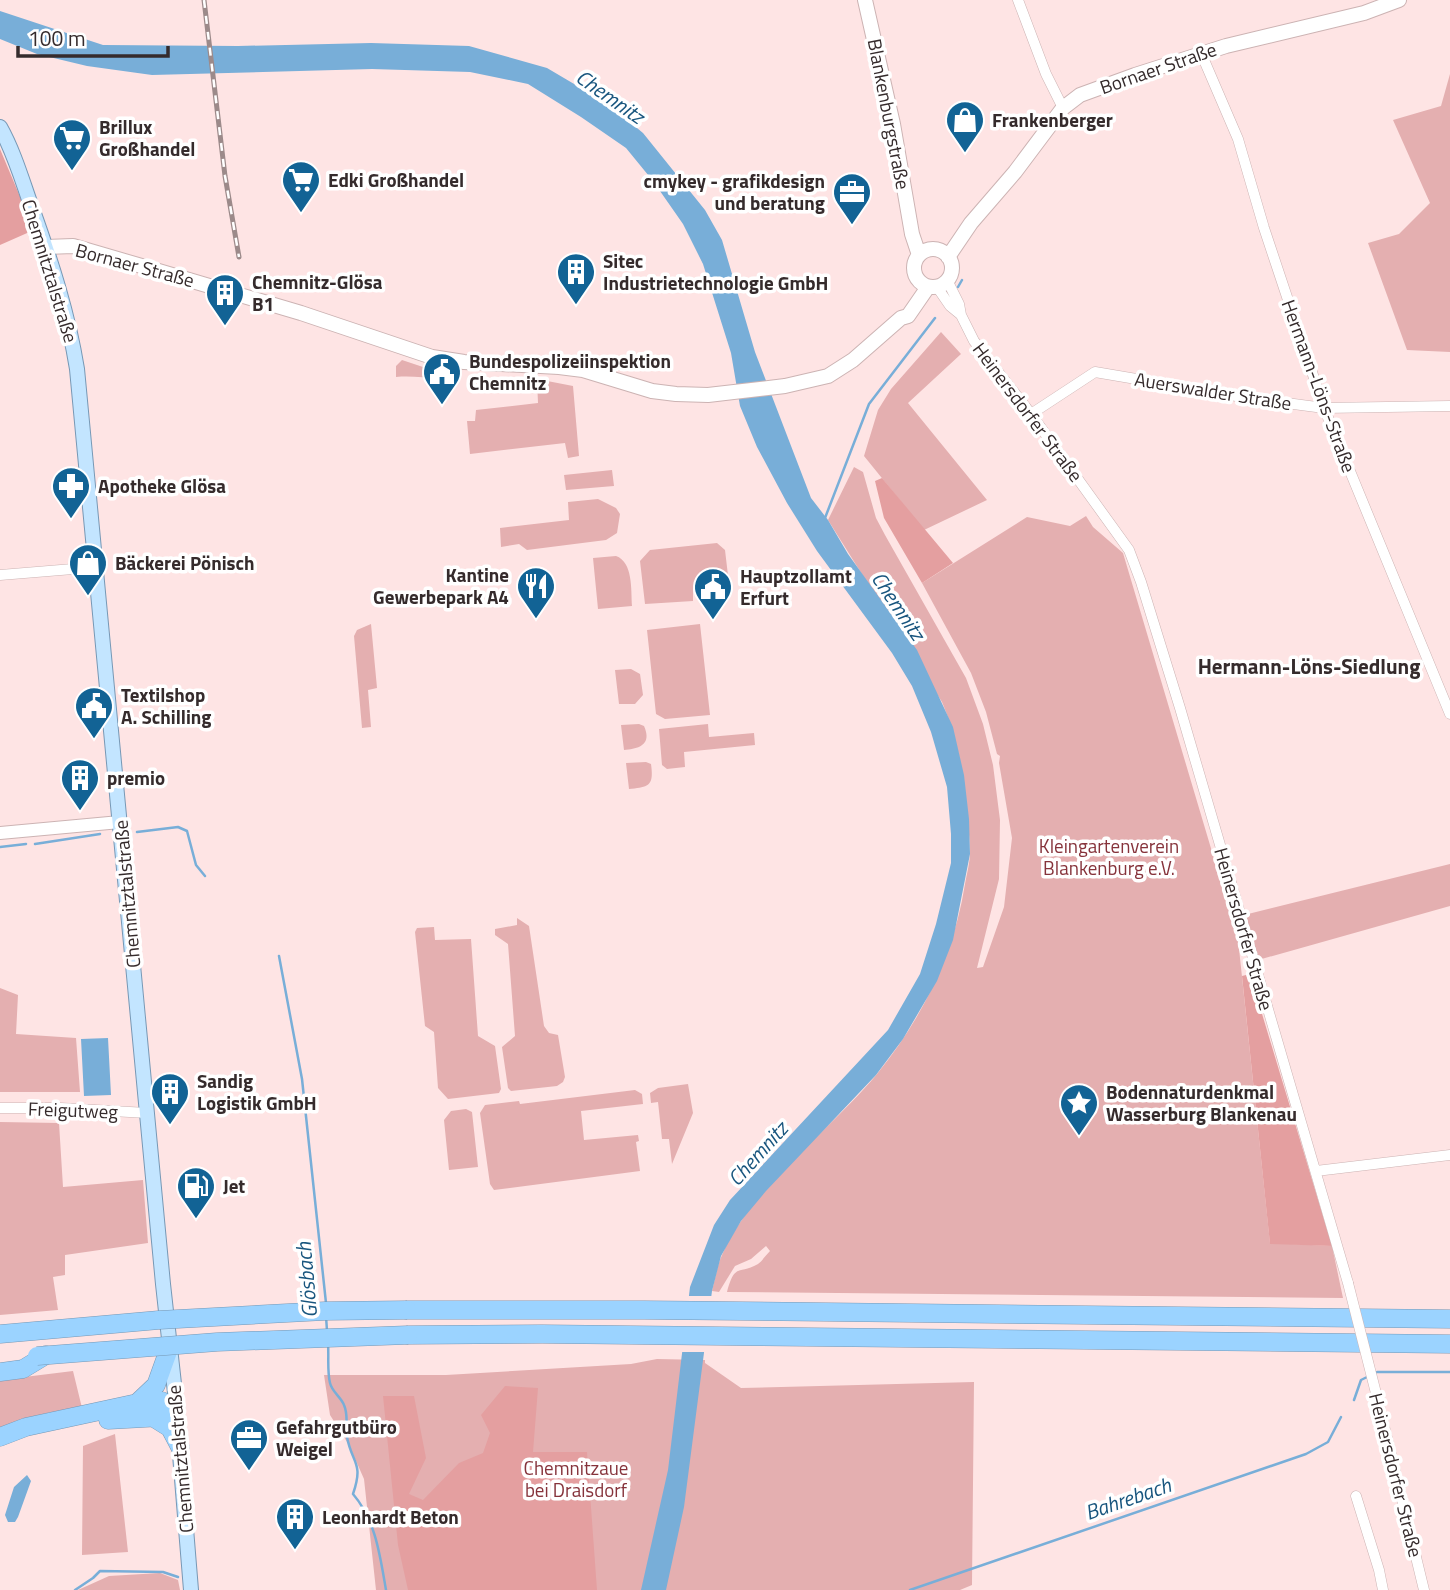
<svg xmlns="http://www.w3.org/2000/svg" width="1450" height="1590" font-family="'Titillium Web',sans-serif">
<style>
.green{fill:#e4afb0}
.forest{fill:#e49fa0}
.water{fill:#78aed8}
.pier{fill:#fee4e4}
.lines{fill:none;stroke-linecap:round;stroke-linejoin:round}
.stream{stroke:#78aed8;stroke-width:2.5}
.minor-casing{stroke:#ccb3b3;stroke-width:11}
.tertiary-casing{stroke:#ccb3b3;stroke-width:14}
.secondary-casing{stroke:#ccb3b3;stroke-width:16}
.primary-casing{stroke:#7798b5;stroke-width:16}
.motorway-casing{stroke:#7798b5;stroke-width:19}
.minor{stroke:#fff;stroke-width:10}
.tertiary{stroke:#fff;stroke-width:12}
.secondary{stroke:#fff;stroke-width:14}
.primary{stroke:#c3e5ff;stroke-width:14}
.motorway{stroke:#9bd3ff;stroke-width:18}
.rail-casing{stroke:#9c8a8a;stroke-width:5}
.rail{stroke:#fff;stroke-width:2.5;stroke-dasharray:8;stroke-linecap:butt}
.minor-bridge-casing{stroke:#ccb3b3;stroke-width:11;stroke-linecap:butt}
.motorway-bridge-casing{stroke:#7798b5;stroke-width:19;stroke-linecap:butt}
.minor-bridge{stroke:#fff;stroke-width:10}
.motorway-bridge{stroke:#9bd3ff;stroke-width:18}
.labels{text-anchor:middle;stroke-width:7;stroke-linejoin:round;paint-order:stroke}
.street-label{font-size:19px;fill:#352b2c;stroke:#fff}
.poi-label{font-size:19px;font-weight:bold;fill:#352b2c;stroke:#fff;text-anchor:start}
.park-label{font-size:19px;fill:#86333b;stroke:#fff}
.water-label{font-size:21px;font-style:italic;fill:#18557e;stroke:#fff}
.neighbourhood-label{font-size:21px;font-weight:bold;fill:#352b2c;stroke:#fff}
</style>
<rect width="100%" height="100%" fill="#fee4e4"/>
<path class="green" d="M1450,74V352L1407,350L1368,243L1399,234L1430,203L1393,120L1441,106Z
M941,332L961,354L908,403L987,500L924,530L864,456L878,410L891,389Z
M402,360L423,367L452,373V377C432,380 416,375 396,377V366Z
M537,379L573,386L579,456L568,458L565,443L470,454L467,421H475L476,410L538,403Z
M854,467L863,472L876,518L885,535L966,678L983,724L993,765L1000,820L999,879L977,968L983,967L1004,907L1012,838L999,763L1000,756L997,754L986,712L971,673L922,583L1027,517L1070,526L1086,516L1093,527L1123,553L1238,939L1270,1243L1332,1246L1343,1298L727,1292C735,1262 739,1275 758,1264C762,1261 766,1255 770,1251L766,1246L751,1259L735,1266L719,1292L712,1291C715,1279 717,1266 722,1255C752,1186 829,1132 877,1074C922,1019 954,954 965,884C967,873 970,862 970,852C970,836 967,820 966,804C963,768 956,735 942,702L828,520Z
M612,470L614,486L566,490L564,475Z
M598,499L616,508L620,514L617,533L606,540L527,550L519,544L501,547L500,528L569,520L568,502Z
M717,543L725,550L729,584L693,588V601L645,604L640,561L650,550Z
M616,556C633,562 631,589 632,606L598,609L593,558Z
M371,624L377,688L368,690L371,727L362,728L354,636L357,630Z
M700,624L710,715L665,719L656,714L647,630Z
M631,669L640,674L643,695L635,704H619L615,670Z
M639,724L644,726C652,744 640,749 624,750L621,725Z
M708,724L709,737L754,733L755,745L684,752L685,767L667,769L662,765L659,729Z
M646,762L651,764C654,786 649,787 629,789L626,763Z
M1450,864V906L1258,960L1244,915Z
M517,918L529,926L544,1026L549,1033L558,1035L565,1077L563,1082L557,1086L511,1091L508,1088L502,1047L515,1036L508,944L495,935V929L517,925Z
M434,927L435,940L471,939L478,1036L495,1046L501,1089L499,1093L448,1099L438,1088L434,1032L425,1026L415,932L417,928Z
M0,988L18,995L16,1034L76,1038L80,1092H0Z
M688,1084L693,1113L672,1164L669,1139H662L658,1102L651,1103L650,1093L658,1088Z
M635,1090L642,1094L643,1104L581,1111L584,1140L638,1135L639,1141L636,1142L640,1171L494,1190L490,1184L480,1113L485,1105L519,1101L520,1104Z
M466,1109L472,1112L478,1167L449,1170L444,1120L451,1111Z
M0,1122L59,1123L63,1187L143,1180L148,1243L65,1255V1275L53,1277L58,1310L0,1315Z
M657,1359L705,1360V1363L741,1388L974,1382L972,1585L960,1590H376L364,1479L349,1445L330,1415L324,1375H446L631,1364Z
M73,1371L82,1408L47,1413L0,1428V1380Z
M115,1434L128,1552L82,1555L83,1446Z
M160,1573L178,1580L180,1590H78L109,1576Z"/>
<path class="forest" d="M0,149L34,230L0,245Z
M882,478L953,563L922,583L884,518L875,481Z
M1250,974L1332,1246L1270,1244L1242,976Z
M505,1386L538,1388L533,1452H587L597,1590H408L398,1545L383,1396H414L426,1458L409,1494L423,1500L459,1463L483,1453L490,1433L481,1415Z"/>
<path class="water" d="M0,11L103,45L238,46L371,43L469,46L547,68L608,104L643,133L705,210L722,240L755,352L811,498L828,520L848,554L917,650L953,727L964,775L969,819L970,854L953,940L937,981L903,1039L876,1075L766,1191L741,1221L721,1256L712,1291L684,1507L666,1590H641L668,1470L690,1287L714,1225L730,1200L888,1030L920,974L936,924L951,863V834L947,787L931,732L912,686L892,653L817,551L787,503L757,447L740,406L731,353L703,264L683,224L653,181L626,148L581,117L528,84L470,72L372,69L152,75L87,66L37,54L0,39Z
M108,1038L111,1095L84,1096L81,1039Z
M27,1475L31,1481L18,1517L15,1522H8L5,1515L14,1487Z"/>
<path class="pier" d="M685,1296H714L707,1352H677Z"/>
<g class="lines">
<path class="stream" d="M958,287L962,280
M825,518L869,404L935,318
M137,832L178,827L187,831L196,865L205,876
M35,844L100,834
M0,847L26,844
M279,956L302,1079L326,1303
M326,1316L327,1331
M328,1344C329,1356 327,1371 330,1383C332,1392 341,1397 344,1405C349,1417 345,1425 347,1437C352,1464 364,1462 353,1494C376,1521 380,1556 386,1590
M1373,1374L1377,1372H1450
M1354,1400L1361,1380L1367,1377
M75,1590L93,1578L100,1571L163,1572L178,1577
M910,1590L1306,1454L1328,1442L1341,1417"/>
<defs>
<path id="minor" d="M1018,0L1046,74L1063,108
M1201,53L1238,139L1264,228L1324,408L1450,714
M947,280L959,304L961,315L974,341L1031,414L1129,550L1141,582L1180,708L1348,1283
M937,287L950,306L961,315
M1031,414L1095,372L1248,398L1324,408L1450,406
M0,575L97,567
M0,1108H60L147,1113
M1316,1171L1450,1155
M1378,1401L1424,1590
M1356,1496L1379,1570L1383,1590"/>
<path id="tertiary" d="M0,833L120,822"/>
<path id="secondary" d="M865,0L893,124L912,234L919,255
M46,247L73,246L145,267L301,313L432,357L464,362L559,367L583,370L652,391L676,394L708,395L785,386L828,376L853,360L901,318L908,316L928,287
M914 268a19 19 0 1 1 38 0a19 19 0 1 1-38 0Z
M948,257L971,223L1015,172L1063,108L1080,95L1135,75L1226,46L1364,13L1399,0"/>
<path id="primary" d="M0,127C14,152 22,180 32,208C51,261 68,313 77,369L163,1284L175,1393L191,1590"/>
<path id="motorway" d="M407,1310H644L1450,1319
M0,1334L159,1320
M408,1335L542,1334L1450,1344
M0,1372L23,1369L46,1355
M154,1418L170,1428L180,1447
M108,1420L163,1417L176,1410L162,1401L137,1403
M0,1437L26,1427L137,1403L156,1385L170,1346"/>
</defs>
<use href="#minor" class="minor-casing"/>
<use href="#tertiary" class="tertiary-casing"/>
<use href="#secondary" class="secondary-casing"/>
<use href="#primary" class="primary-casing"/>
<use href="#motorway" class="motorway-casing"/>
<use href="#minor" class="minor"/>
<use href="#tertiary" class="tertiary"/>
<use href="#secondary" class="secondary"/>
<use href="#primary" class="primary"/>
<use href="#motorway" class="motorway"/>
<defs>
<path id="rail" d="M204,0L225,176L239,257"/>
</defs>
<use href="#rail" class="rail-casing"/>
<use href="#rail" class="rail"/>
<defs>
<path id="minor-bridge" d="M1348,1283L1378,1401"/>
<path id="motorway-bridge" d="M159,1320L325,1311L407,1310
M37,1356L217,1342L408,1335"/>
</defs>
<use href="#minor-bridge" class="minor-bridge-casing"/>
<use href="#motorway-bridge" class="motorway-bridge-casing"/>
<use href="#minor-bridge" class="minor-bridge"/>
<use href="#motorway-bridge" class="motorway-bridge"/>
</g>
<defs>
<symbol id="shop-pin" viewBox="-11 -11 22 30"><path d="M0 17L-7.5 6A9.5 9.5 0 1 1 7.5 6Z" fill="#126395" stroke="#fff"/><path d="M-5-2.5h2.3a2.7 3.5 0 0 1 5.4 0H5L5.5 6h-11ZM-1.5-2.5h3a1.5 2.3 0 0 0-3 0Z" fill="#fff"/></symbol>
<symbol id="supermarket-pin" viewBox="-11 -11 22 30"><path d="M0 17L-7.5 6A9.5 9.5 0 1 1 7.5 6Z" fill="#126395" stroke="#fff"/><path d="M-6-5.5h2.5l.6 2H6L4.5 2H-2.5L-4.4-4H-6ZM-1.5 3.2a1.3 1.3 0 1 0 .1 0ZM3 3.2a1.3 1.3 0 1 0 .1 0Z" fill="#fff"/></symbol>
<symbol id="office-pin" viewBox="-11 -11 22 30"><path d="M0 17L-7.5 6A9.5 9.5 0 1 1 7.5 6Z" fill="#126395" stroke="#fff"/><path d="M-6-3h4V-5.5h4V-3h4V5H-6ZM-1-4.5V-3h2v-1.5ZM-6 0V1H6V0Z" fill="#fff"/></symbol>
<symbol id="building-pin" viewBox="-11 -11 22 30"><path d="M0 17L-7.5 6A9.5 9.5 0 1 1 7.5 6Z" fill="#126395" stroke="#fff"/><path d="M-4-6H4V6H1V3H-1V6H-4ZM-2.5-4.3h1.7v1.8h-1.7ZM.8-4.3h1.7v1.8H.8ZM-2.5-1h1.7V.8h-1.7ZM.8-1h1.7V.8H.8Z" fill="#fff"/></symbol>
<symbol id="civic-pin" viewBox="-11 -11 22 30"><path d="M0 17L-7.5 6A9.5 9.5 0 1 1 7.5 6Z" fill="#126395" stroke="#fff"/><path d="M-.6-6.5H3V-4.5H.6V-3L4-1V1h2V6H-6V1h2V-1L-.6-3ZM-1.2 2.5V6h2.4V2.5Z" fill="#fff"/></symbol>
<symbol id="pharmacy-pin" viewBox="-11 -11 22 30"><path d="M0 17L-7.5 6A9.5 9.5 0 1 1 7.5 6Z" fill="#126395" stroke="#fff"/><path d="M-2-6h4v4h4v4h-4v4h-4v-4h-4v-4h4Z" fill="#fff"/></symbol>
<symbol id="restaurant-pin" viewBox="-11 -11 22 30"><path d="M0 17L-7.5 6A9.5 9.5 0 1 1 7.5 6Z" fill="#126395" stroke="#fff"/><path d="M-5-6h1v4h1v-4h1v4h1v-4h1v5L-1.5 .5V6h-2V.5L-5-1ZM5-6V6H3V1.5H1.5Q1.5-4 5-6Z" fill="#fff"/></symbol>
<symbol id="sight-pin" viewBox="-11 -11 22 30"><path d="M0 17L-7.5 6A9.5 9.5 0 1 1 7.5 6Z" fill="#126395" stroke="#fff"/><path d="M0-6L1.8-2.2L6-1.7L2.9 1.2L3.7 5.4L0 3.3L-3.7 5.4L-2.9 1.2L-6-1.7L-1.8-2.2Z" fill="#fff"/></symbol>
<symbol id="fuel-pin" viewBox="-11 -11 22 30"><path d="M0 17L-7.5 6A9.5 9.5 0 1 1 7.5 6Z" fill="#126395" stroke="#fff"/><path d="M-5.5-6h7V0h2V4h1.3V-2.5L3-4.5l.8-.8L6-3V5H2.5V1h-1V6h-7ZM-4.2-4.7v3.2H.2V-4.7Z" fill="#fff"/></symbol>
</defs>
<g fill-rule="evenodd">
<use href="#shop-pin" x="943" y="98" width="44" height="60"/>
<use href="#supermarket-pin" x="50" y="116" width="44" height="60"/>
<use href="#supermarket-pin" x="279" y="158" width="44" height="60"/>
<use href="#office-pin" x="830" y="170" width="44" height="60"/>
<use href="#building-pin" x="554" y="250" width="44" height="60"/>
<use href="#building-pin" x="203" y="271" width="44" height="60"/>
<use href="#civic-pin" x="420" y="350" width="44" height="60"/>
<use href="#pharmacy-pin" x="49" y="464" width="44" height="60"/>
<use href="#shop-pin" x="66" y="541" width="44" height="60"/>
<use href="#restaurant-pin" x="514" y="564" width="44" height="60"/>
<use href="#civic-pin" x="691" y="565" width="44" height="60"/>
<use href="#civic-pin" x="72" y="684" width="44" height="60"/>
<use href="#building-pin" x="58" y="756" width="44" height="60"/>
<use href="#building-pin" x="148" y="1070" width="44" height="60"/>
<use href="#sight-pin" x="1057" y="1081" width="44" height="60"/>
<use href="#fuel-pin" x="174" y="1164" width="44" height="60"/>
<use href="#office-pin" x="227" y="1416" width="44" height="60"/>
<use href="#building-pin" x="273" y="1495" width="44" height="60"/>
</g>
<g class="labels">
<g class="street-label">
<text transform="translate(1158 68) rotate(-19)" y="7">Bornaer Straße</text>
<text transform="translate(889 114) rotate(79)" y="7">Blankenburgstraße</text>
<text transform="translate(135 265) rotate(15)" y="7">Bornaer Straße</text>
<text transform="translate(50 271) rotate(73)" y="7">Chemnitztalstraße</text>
<text transform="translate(1319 386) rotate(70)" y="7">Hermann-Löns-Straße</text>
<text transform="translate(1213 391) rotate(9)" y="7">Auerswalder Straße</text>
<text transform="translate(1028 412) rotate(53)" y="7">Heinersdorfer Straße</text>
<text transform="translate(127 894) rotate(-95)" y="7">Chemnitztalstraße</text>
<text transform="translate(1244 929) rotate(74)" y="7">Heinersdorfer Straße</text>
<text transform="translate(73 1110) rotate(2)" y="7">Freigutweg</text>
<text transform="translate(180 1459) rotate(-95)" y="7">Chemnitztalstraße</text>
<text transform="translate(1396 1475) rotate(76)" y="7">Heinersdorfer Straße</text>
</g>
<g class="poi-label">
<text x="992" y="127">Frankenberger</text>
<text x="99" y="134">Brillux<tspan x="99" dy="22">Großhandel</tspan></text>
<text x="328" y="187">Edki Großhandel</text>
<text x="825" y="188" text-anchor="end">cmykey - grafikdesign<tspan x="825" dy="22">und beratung</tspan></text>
<text x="603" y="268">Sitec<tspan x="603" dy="22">Industrietechnologie GmbH</tspan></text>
<text x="252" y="289">Chemnitz-Glösa<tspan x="252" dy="22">B1</tspan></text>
<text x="469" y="368">Bundespolizeiinspektion<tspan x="469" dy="22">Chemnitz</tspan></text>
<text x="98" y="493">Apotheke Glösa</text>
<text x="115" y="570">Bäckerei Pönisch</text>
<text x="509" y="582" text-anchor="end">Kantine<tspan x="509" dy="22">Gewerbepark A4</tspan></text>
<text x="740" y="583">Hauptzollamt<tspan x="740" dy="22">Erfurt</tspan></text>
<text x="121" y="702">Textilshop<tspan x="121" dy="22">A. Schilling</tspan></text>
<text x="107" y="785">premio</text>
<text x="197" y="1088">Sandig<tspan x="197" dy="22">Logistik GmbH</tspan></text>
<text x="1106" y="1099">Bodennaturdenkmal<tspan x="1106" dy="22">Wasserburg Blankenau</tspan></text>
<text x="223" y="1193">Jet</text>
<text x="276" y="1434">Gefahrgutbüro<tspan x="276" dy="22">Weigel</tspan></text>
<text x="322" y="1524">Leonhardt Beton</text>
</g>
<g class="park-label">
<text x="1109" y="853">Kleingartenverein<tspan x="1109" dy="22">Blankenburg e.V.</tspan></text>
<text x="576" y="1475">Chemnitzaue<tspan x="576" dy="22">bei Draisdorf</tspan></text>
</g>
<g class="water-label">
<text transform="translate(610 97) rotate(35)" y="7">Chemnitz</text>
<text transform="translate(898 606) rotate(56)" y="7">Chemnitz</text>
<text transform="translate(758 1154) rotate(-48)" y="7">Chemnitz</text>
<text transform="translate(307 1280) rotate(-95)" y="7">Glösbach</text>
<text transform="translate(1128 1499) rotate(-19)" y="7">Bahrebach</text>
</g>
<g class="neighbourhood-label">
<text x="1309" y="674">Hermann-Löns-Siedlung</text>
</g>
</g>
<path d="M18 46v10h150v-10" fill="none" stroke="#352b2c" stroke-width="3.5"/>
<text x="28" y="46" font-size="21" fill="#352b2c" stroke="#ffffff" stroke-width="5" paint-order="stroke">100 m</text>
</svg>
